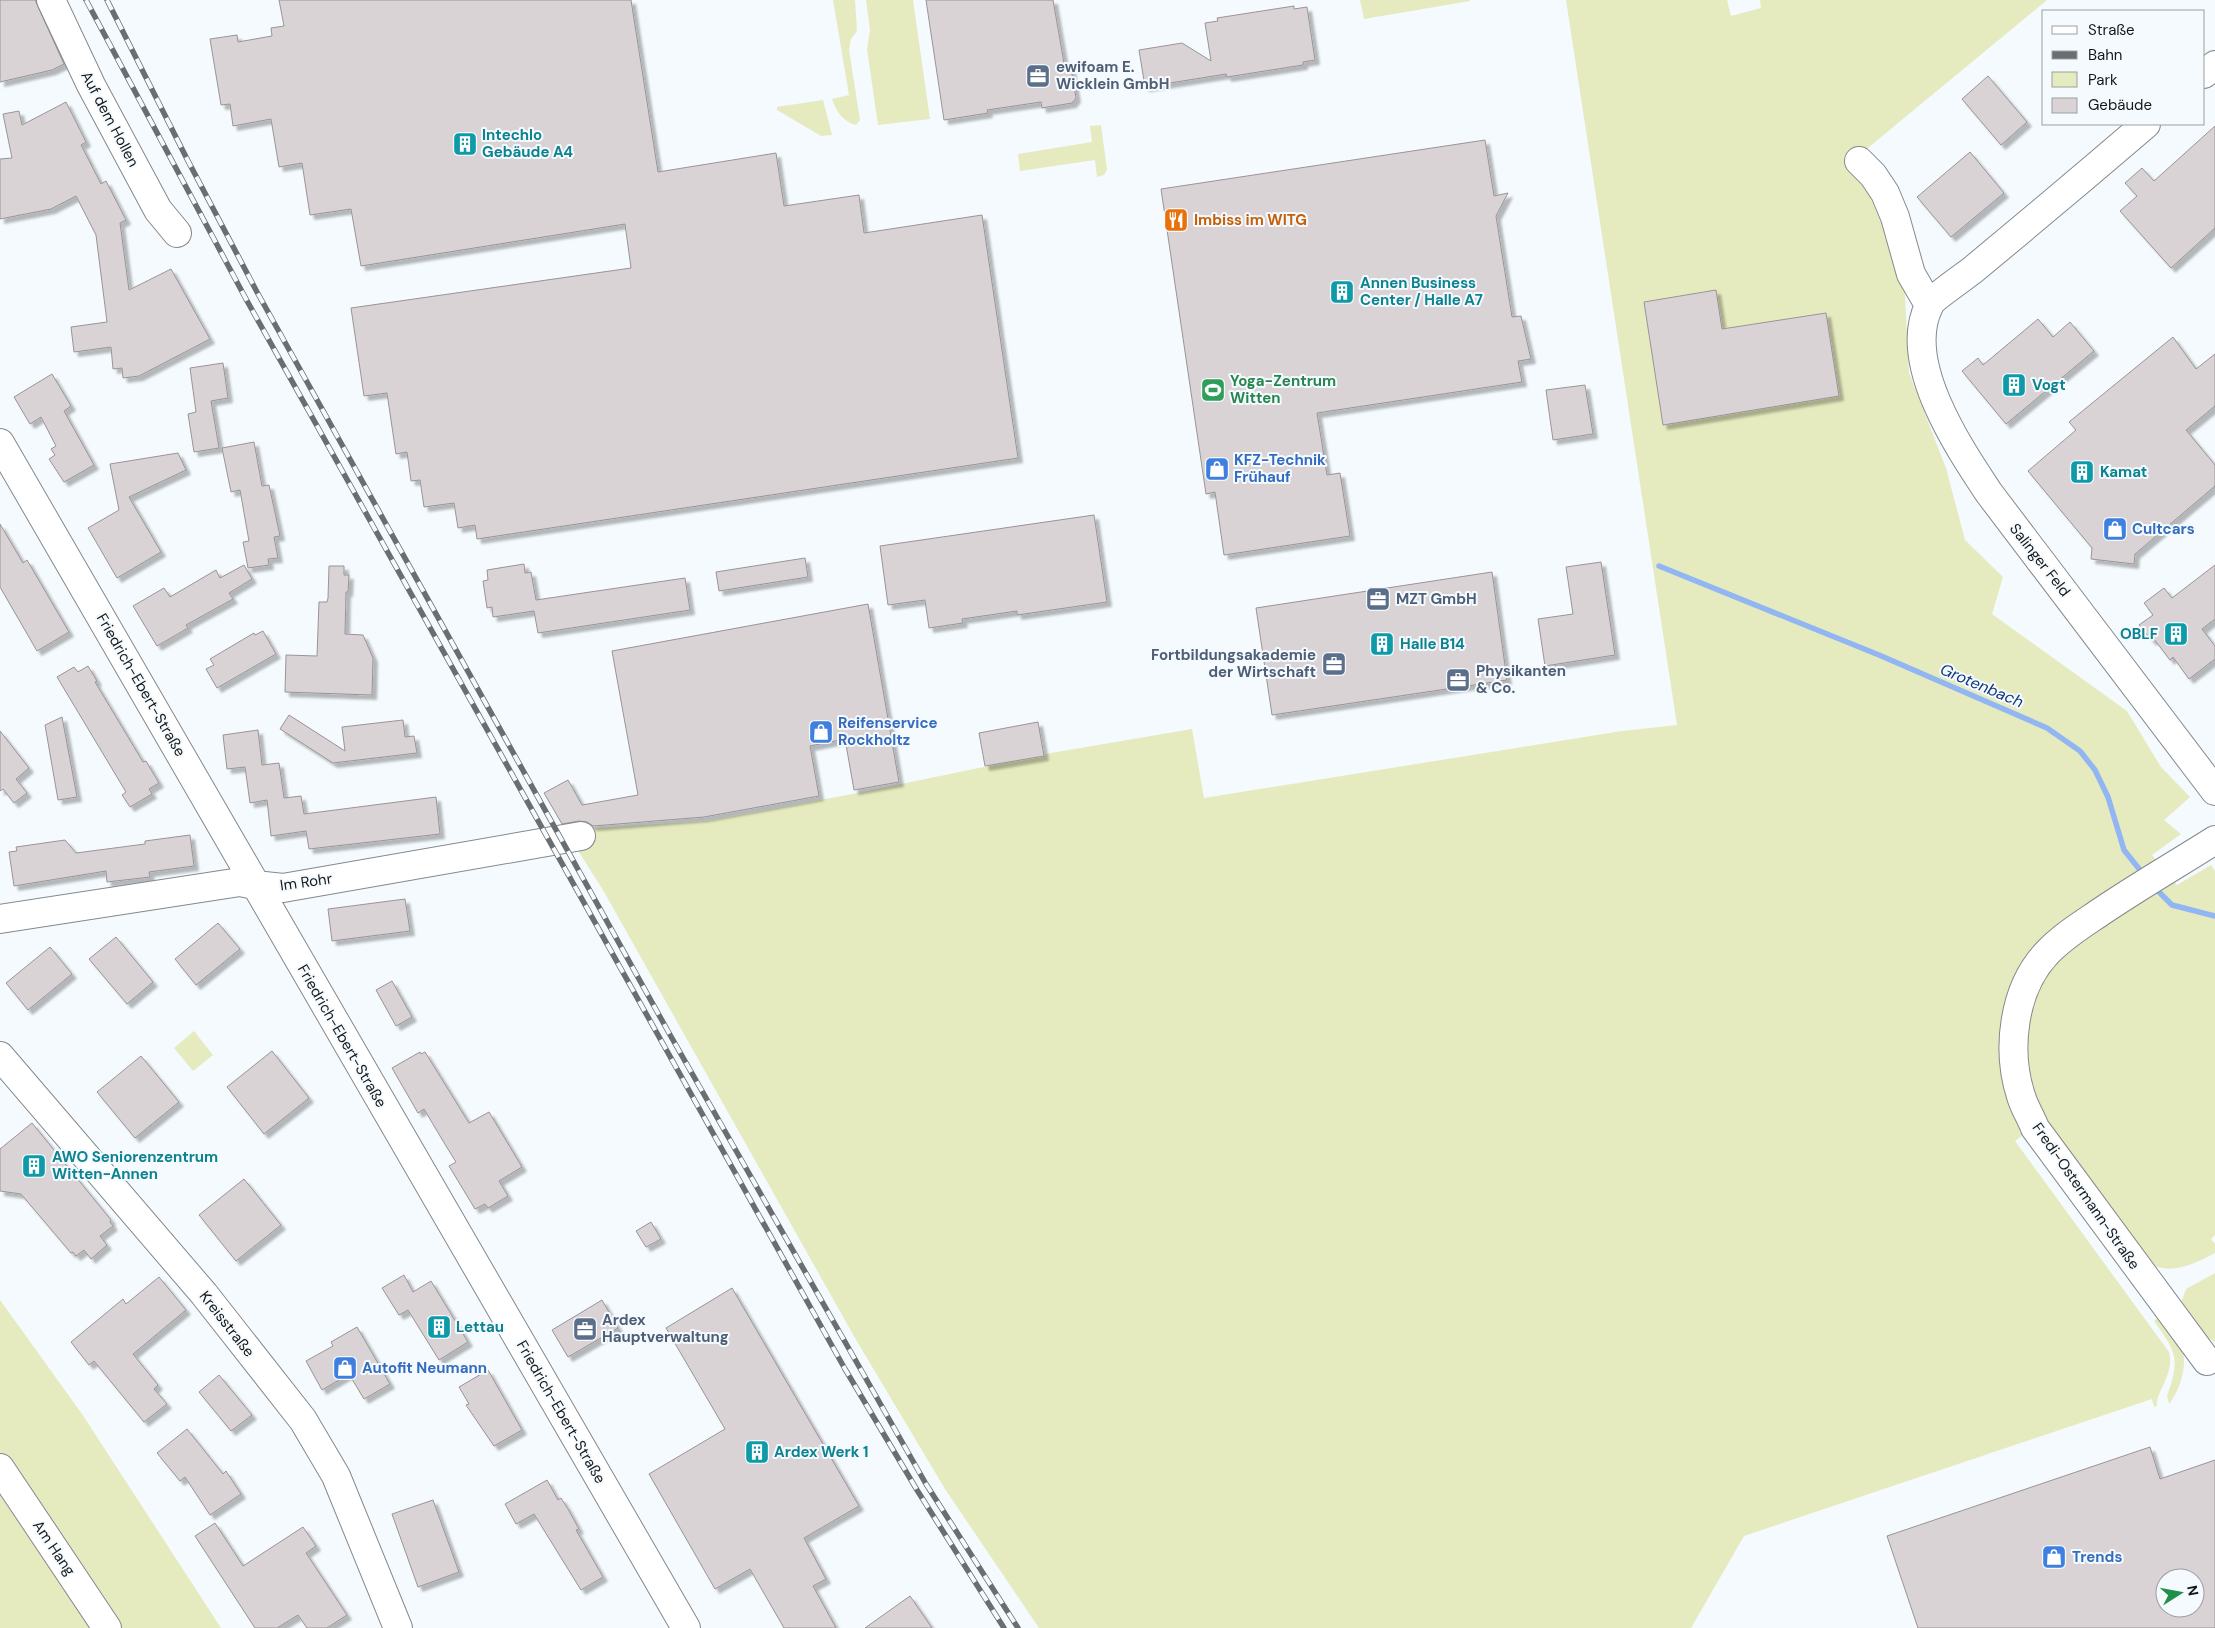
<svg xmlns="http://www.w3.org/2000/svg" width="2215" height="1628" font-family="'DM Sans',sans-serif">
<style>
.green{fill:#e5ebbe}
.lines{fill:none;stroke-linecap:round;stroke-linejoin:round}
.stream{stroke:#92b5f3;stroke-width:5.5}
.building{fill:#d9d3d6;stroke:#9a9496;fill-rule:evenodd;filter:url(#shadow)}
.minor-casing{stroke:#84898c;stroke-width:30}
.minor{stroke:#fff;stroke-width:28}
.rail-casing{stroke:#6a6e70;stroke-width:5.5}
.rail{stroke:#f4fafe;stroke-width:4;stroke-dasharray:11;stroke-linecap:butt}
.labels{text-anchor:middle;stroke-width:4;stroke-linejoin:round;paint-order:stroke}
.service-label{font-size:15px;font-weight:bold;fill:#4e5e75;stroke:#f4fafe;text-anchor:start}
.street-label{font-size:15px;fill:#151718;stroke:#f4fafe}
.culture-label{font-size:15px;font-weight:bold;fill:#0d838f;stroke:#f4fafe;text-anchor:start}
.food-label{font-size:15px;font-weight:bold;fill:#c56008;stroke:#f4fafe;text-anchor:start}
.leisure-label{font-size:15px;font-weight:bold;fill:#27864d;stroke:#f4fafe;text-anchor:start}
.shop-label{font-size:15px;font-weight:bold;fill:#366cbe;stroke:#f4fafe;text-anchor:start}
.water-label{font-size:16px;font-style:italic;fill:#10367c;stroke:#f4fafe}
</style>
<defs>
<filter id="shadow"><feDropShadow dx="4.5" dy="4.5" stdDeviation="1" flood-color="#0004"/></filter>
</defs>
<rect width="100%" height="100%" fill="#f4fafe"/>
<path class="green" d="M833,0H855L857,31L851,39L849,50L860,120L856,125C843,122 836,111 832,99L849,95Z
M866,0H913L930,119L878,125L867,49L870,30Z
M1360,0H1470V1L1364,19Z
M1566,0H1727L1731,16L1761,8L1760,0H2047L1869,147L1856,163L1904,277L1909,373L1946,468L1965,540L2003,577L1992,614L2127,711L2161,767L2190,797L2164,820L2181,834L2152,855L2177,885L2211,865L2215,871V1235L2211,1239L2215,1244V1253C2194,1264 2170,1276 2149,1263L2044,1118L2015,1141L2169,1352C2175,1374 2155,1393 2157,1406L2154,1407L2152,1399L1744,1536L1691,1628H1039L945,1489L855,1338L603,890L565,830L707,821L858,793L1051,753L1192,729L1204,798L1622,731L1677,725Z
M823,100L832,135L821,136L777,110V107Z
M1101,125L1107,170L1104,175L1097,177L1095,160L1020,171L1018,154L1092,142L1090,126Z
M194,1031L213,1055L193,1071L174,1048Z
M2215,1273V1342L2205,1336L2181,1303L2186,1289Z
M0,1300L82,1414L221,1628H0Z
M2160,1316C2167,1326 2178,1337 2182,1348C2188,1366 2180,1390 2169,1404L2167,1396C2180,1359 2177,1353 2154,1321Z"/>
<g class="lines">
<path class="stream" d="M1659,566L1879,655L2047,728L2080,751L2095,770L2108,797L2124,850L2144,875
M2153,886L2172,905L2215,916"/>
</g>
<path class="building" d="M0,0H35L64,64L52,70L0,82Z
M279,0H631L658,172L776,153L784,206L859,195L864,233L982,215L1018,458L477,539L475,525L458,528L454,503L424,507L420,480L411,481L407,452L396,454L387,393L364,396L351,308L631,268L625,224L361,266L351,209L310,215L302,163L279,167L271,119L233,126L230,104L221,105L210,39L237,35L238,42L272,36L271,28L284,26Z
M926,0H1053L1065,69L1071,68L1076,98L1072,103L1042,108L1041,102L987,110L988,113L944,120Z
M1294,6V9L1307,7L1315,60L1303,62V65L1227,77L1226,74L1145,87L1139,50L1182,43L1211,61L1205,23L1218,21L1217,18Z
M1988,76L2027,122L2001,145L1962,99Z
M66,102L86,142L81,145L101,184L106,181L126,220L120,223L129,290L171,269L210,339L139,376L123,378L122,368L113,369L111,347L74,352L71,327L107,322L96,235L76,196L51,209L0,219V159L12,158L3,114L19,111L22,125Z
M2215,126V228L2171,268L2120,211L2137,196L2125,183L2142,168L2154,181Z
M1485,140L1494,196L1508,193L1496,216L1512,317L1521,316L1531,359L1518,361L1522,382L1317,413L1327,475L1340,473L1350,536L1224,555L1215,492L1206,494L1161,189Z
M1970,152L2004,193L1951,237L1917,197Z
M1716,290L1722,329L1826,313L1839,396L1663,425L1644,302Z
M2038,319L2053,337L2070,322L2094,351L2006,424L1962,371L1978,358L1983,365Z
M2173,337L2196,369L2215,354V406L2186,430L2215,465V486L2135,554L2134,564L2091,559L2092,548L2028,471L2076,430L2069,422Z
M223,363L228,398L211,401L219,448L194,452L188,414L196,412L190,368Z
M52,374L71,406L64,411L94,465L64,482L49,459L55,455L51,449L56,446L41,417L30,424L14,397Z
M1585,385L1593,434L1553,440L1546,390Z
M254,442L262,486L269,485L280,536L274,537L278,558L268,559L269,565L248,568L243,542L249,541L240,490L231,492L222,448Z
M178,453L186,470L129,497L161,552L117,578L88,528L119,510L110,464Z
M1094,515L1107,602L1017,615V611L962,619L963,623L929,628L925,600L888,605L880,546Z
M0,524L23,563L27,560L69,632L37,651L0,587Z
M805,558L808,577L719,591L716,572Z
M1601,562L1615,655L1545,666L1538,619L1573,614L1566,567Z
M524,564L525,573L531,572L536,600L685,578L690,610L538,633L534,611L493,617L492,607L487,608L483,581L488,580L487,570Z
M244,565L252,579L229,593L233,599L186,625L188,628L157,646L133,606L164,588L170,597L216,570L220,578Z
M2215,565V619L2202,629L2215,646V659L2189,679L2173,657L2170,660L2154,639L2152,641L2139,625L2153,615L2144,603L2164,588L2172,598Z
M329,566H344V575H349L348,592H346L345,634L363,635L373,658L372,695L285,692L286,655L317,656L319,602H327L328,598Z
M1492,572L1507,680L1272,715L1256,608Z
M868,604L899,782L854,790L845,739L810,746L819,796L704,817L593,826L587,822L579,821L562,824L544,793L568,780L582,805L638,795L612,651Z
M263,631L276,654L217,688L206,669L214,665L210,659L254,633L255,635Z
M88,666L97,681L95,682L143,762L146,761L159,783L149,789L152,794L130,807L122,795L126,792L57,677L74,667L78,672Z
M289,715L345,751L342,727L403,720L405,737L414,736L417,753L333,763L280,729Z
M62,717L77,797L58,800L45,725Z
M1038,722L1044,756L985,766L979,733Z
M258,730L262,765L279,763L284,798L301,796L304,814L436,797L440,834L309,849L306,831L271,836L267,800L250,803L245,767L227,769L223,735Z
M0,731L29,768L16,779L27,793L14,803L3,789L0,791Z
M190,835L194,866L149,872L150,877L107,882L106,871L14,886L9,852L17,851L16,847L65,840L76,853L145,844V841Z
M405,899L410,931L332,941L328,909Z
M218,923L240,949L196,985L175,959Z
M116,937L153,982L127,1004L89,959Z
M50,947L72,974L28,1010L6,983Z
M392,981L412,1017L396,1026L376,990Z
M272,1051L309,1098L264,1134L227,1087Z
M420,1052L421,1054L425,1052L469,1123L489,1112L522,1167L499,1181L508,1196L488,1208L485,1204L475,1209L449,1166L456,1162L443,1141L424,1109L418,1113L392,1068Z
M141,1056L179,1102L135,1138L97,1092Z
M32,1123L111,1220L110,1222L113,1226L100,1236L107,1245L91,1259L84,1250L76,1256L73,1252L71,1253L21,1194L0,1191V1149Z
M244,1179L281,1225L236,1261L199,1215Z
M651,1222L661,1239L646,1247L636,1231Z
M404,1275L413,1292L431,1281L468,1342L439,1360L408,1310L399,1315L382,1288Z
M159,1277L186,1310L133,1354L158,1385L154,1389L167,1404L144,1422L94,1361L89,1365L71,1342L123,1299L126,1304Z
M732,1288L859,1506L804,1538L826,1579L813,1586L836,1628H784L750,1569L715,1589L649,1474L725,1429L666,1328Z
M602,1300L618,1328L568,1357L552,1330Z
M357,1327L390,1384L364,1399L349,1374L322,1390L306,1361L333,1346L331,1342Z
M488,1370L522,1430L494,1446L466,1405L469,1404L459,1387Z
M219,1375L252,1415L231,1431L199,1392Z
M187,1429L223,1474L226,1471L241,1494L210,1515L185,1477L180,1481L157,1453Z
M2150,1447L2160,1479L2215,1460V1628H1918L1887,1536ZM2165,1578H2195V1608H2165Z
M547,1480L558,1500L561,1498L568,1509L579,1529L576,1530L603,1577L581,1590L534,1514L516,1524L505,1504Z
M433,1500L459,1572L418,1587L392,1514Z
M215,1523L243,1566L303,1527L316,1546L306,1553L347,1615L327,1628H307L298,1615L277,1628H255L195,1536Z
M910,1596L932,1628H865Z"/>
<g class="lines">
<defs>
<path id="minor" d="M51,0L91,85L158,210L177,233
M2204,74L2215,65
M2146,124C2090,172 2033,220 1975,268C1967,275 1932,298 1929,306C1901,362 1959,448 1989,493L2215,791
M1859,161L1873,175L1885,193L1895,217L1911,274L1929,305
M0,443L686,1628
M0,919L240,882L255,885L283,888L581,836
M0,1056L204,1294L303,1420L336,1476L398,1628
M2207,1361L2035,1128C2031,1117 2024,1107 2021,1096C2006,1050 2013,989 2047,953C2063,936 2083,924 2102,911C2139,886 2177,864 2215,840
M0,1468L107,1628"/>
</defs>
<use href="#minor" class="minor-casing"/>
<use href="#minor" class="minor"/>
<defs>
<path id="rail" d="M86,0L246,299L845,1369L917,1490L1004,1628
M107,0L187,159L257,292L669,1033L926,1484L1018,1628"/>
</defs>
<use href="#rail" class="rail-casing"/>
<use href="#rail" class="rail"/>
</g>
<defs>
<symbol id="office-square" viewBox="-11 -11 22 22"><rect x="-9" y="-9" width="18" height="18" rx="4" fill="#5c6f8a" stroke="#f4fafe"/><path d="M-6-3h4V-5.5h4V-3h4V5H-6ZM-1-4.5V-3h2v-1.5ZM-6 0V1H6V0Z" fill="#fff"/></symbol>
<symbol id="building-square" viewBox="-11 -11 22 22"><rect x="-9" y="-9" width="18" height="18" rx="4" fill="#0f9aa8" stroke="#f4fafe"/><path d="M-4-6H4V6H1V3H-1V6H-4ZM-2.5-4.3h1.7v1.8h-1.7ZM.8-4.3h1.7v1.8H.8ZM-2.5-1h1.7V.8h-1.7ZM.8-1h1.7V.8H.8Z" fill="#fff"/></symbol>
<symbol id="restaurant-square" viewBox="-11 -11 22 22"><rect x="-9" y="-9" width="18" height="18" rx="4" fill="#e8710a" stroke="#f4fafe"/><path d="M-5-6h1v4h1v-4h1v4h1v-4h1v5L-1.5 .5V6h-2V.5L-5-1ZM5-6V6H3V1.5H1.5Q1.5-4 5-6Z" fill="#fff"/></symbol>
<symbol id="stadium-square" viewBox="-11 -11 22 22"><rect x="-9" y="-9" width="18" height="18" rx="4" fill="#2e9e5b" stroke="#f4fafe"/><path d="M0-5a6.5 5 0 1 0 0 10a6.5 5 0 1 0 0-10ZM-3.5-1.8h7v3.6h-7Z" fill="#fff"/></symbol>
<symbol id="shop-square" viewBox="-11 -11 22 22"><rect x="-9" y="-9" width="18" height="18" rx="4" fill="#3f7fe0" stroke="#f4fafe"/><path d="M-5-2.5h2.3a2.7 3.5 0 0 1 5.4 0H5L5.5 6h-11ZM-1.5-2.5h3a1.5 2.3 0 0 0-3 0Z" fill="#fff"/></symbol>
</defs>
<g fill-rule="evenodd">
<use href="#office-square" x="1024" y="62" width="28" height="28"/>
<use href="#building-square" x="451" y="130" width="28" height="28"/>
<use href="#restaurant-square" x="1162" y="206" width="28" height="28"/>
<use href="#building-square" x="1328" y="278" width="28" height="28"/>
<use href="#building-square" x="2000" y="371" width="28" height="28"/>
<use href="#stadium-square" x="1199" y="376" width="28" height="28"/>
<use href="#shop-square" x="1203" y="455" width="28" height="28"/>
<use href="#building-square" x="2068" y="458" width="28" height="28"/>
<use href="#shop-square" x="2101" y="515" width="28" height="28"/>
<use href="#office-square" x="1364" y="585" width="28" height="28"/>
<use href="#building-square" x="2162" y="620" width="28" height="28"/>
<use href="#building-square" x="1368" y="630" width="28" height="28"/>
<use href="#office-square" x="1320" y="650" width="28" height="28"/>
<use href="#office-square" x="1444" y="666" width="28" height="28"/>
<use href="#shop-square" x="807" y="718" width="28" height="28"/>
<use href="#building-square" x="20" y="1152" width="28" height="28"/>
<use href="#building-square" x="425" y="1313" width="28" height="28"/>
<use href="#office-square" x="571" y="1315" width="28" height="28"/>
<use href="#shop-square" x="331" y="1354" width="28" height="28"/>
<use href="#building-square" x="743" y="1438" width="28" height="28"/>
<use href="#shop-square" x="2040" y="1543" width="28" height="28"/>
</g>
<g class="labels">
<g class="service-label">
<text x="1056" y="72">ewifoam E.<tspan x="1056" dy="17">Wicklein GmbH</tspan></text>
<text x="1396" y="604">MZT GmbH</text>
<text x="1316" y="660" text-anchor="end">Fortbildungsakademie<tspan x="1316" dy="17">der Wirtschaft</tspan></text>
<text x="1476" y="676">Physikanten<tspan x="1476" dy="17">&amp; Co.</tspan></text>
<text x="602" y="1325">Ardex<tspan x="602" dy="17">Hauptverwaltung</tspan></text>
</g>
<g class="street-label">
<text transform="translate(110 119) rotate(62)" y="5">Auf dem Hollen</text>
<text transform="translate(2040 560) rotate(52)" y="5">Salinger Feld</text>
<text transform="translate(141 685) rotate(60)" y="5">Friedrich-Ebert-Straße</text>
<text transform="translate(306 882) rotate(-8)" y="5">Im Rohr</text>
<text transform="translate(342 1036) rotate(60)" y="5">Friedrich-Ebert-Straße</text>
<text transform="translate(2086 1196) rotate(55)" y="5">Fredi-Ostermann-Straße</text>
<text transform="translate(227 1324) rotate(52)" y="5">Kreisstraße</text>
<text transform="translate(561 1412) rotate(60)" y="5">Friedrich-Ebert-Straße</text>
<text transform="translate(54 1548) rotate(56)" y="5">Am Hang</text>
</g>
<g class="culture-label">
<text x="482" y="140">Intechlo<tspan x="482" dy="17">Gebäude A4</tspan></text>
<text x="1360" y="288">Annen Business<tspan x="1360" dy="17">Center / Halle A7</tspan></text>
<text x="2032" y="390">Vogt</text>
<text x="2100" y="477">Kamat</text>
<text x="2158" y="639" text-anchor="end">OBLF</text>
<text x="1400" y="649">Halle B14</text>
<text x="52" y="1162">AWO Seniorenzentrum<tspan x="52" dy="17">Witten-Annen</tspan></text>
<text x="456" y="1332">Lettau</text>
<text x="774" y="1457">Ardex Werk 1</text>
</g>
<g class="food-label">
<text x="1194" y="225">Imbiss im WITG</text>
</g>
<g class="leisure-label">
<text x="1230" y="386">Yoga-Zentrum<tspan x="1230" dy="17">Witten</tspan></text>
</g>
<g class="shop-label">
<text x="1234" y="465">KFZ-Technik<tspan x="1234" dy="17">Frühauf</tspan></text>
<text x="2132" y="534">Cultcars</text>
<text x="838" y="728">Reifenservice<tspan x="838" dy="17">Rockholtz</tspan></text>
<text x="362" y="1373">Autofit Neumann</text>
<text x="2072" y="1562">Trends</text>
</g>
<g class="water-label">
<text transform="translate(1982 685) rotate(23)" y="6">Grotenbach</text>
</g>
</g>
<rect x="2042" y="10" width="162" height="115" fill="#f4fafe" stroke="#9b9fa2"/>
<rect x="2052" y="26" width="25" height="8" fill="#ffffff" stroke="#9b9fa2"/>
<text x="2088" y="35" font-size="15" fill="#151718">Straße</text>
<rect x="2052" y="51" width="25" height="8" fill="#6a6e70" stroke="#9b9fa2"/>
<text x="2088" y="60" font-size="15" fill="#151718">Bahn</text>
<rect x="2052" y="72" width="25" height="15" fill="#e5ebbe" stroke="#9b9fa2"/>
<text x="2088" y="85" font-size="15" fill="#151718">Park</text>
<rect x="2052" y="98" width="25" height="15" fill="#d9d3d6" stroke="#9b9fa2"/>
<text x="2088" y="110" font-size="15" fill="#151718">Gebäude</text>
<g transform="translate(2180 1593) rotate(79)"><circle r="24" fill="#f4fafe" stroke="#9b9fa2"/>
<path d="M0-4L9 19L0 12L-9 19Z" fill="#219049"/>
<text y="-8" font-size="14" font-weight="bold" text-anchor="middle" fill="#151718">N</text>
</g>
</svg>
